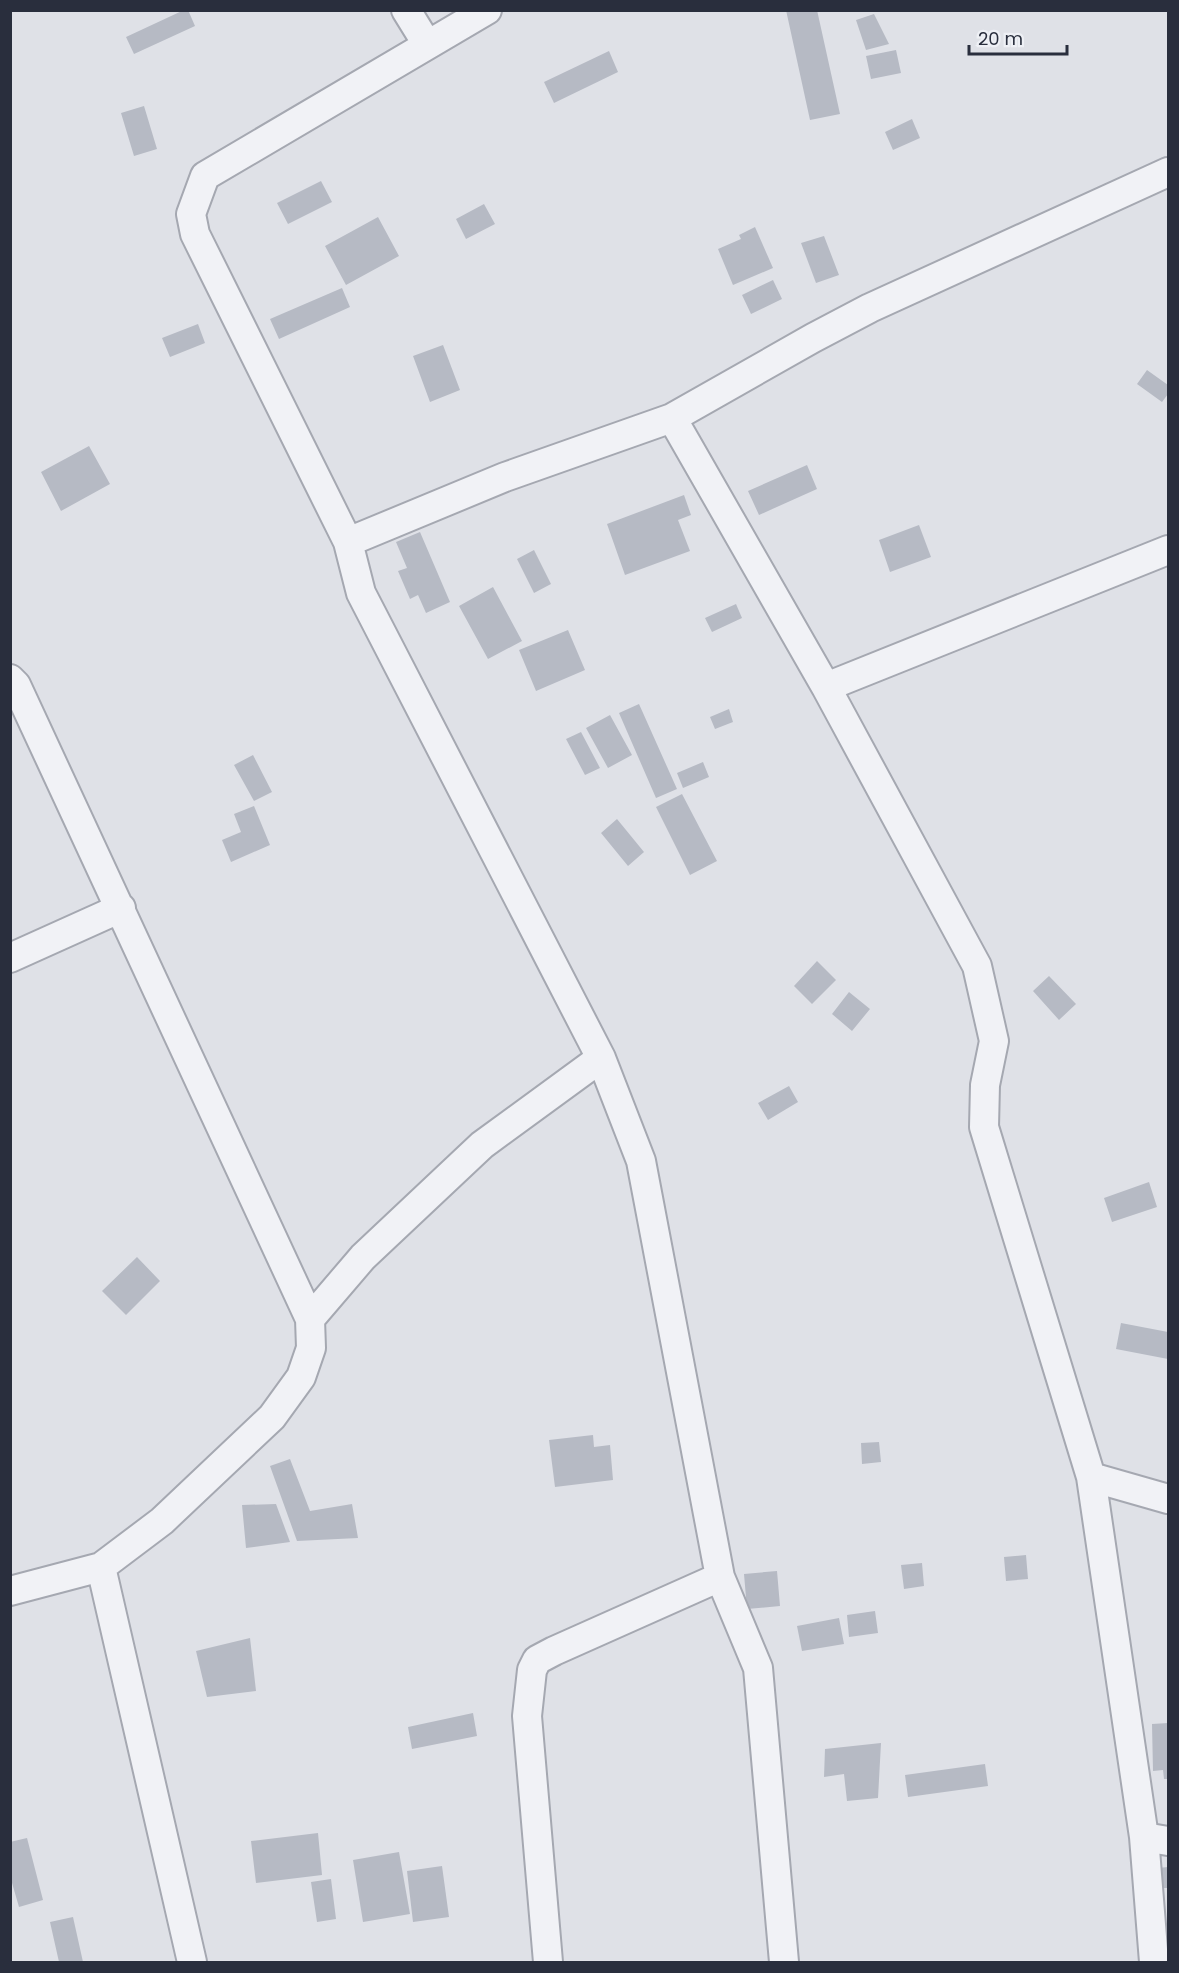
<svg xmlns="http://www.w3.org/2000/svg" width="1179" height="1973" font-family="Poppins,sans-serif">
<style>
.building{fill:#b6bac4}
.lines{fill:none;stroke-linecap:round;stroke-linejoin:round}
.street-casing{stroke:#a5a8b1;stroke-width:32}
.street{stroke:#f1f2f6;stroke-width:28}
</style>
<rect width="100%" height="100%" fill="#dfe1e7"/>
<path class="building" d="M184,10H188L195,26L134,54L126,37Z
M786,10H817L840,114L810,120Z
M874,14L889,44L866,50L856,20Z
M896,50L901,73L871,79L866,56Z
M609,51L618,72L554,103L544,82Z
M144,106L157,149L134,156L121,113Z
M912,119L920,138L893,150L885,132Z
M321,181L332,202L288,224L277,203Z
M484,204L495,224L466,239L456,219Z
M378,217L399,256L346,285L325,246Z
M755,227L773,268L733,285L718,249L741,239L739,235Z
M824,236L839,275L816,283L801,243Z
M773,280L782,299L751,314L742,295Z
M342,288L350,307L279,339L270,319Z
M198,324L205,343L170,357L162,338Z
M443,345L460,390L430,402L413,356Z
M1147,370L1168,385V394L1162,402L1137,384Z
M89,446L110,484L61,511L41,472Z
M807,465L817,489L759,515L748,491Z
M684,495L691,515L678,520L690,551L625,575L607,524Z
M919,525L931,557L890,572L879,540Z
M420,532L450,602L426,613L418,595L410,599L398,571L407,568L396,542Z
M534,550L551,584L534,593L517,559Z
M493,587L522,641L488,659L459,606Z
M736,604L742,618L712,632L705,618Z
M568,630L585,670L536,691L519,650Z
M639,704L677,789L656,798L619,713Z
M729,709L733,722L715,729L710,717Z
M610,715L632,755L608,768L586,728Z
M581,732L600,768L585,775L566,739Z
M253,755L272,792L254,801L234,765Z
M703,762L709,777L683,788L677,773Z
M682,794L717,861L690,875L656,807Z
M254,806L270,845L231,862L222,840L241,832L234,814Z
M617,819L644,852L628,866L601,833Z
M817,961L836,980L812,1004L794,986Z
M1049,976L1076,1004L1059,1020L1033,991Z
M849,992L870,1009L852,1031L832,1014Z
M789,1086L798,1102L768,1120L758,1103Z
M1149,1182L1157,1207L1112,1222L1104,1198Z
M137,1257L160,1281L126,1315L102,1291Z
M1121,1323L1168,1332V1359L1116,1349Z
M593,1435L594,1447L610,1445L613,1480L555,1487L549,1440Z
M879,1442L881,1462L862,1464L861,1443Z
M290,1459L310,1511L352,1504L358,1538L297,1541L270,1466Z
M276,1504L290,1542L246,1548L242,1505Z
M1026,1555L1028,1579L1006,1581L1004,1557Z
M922,1563L924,1586L904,1589L901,1565Z
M777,1571L780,1606L747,1609L744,1574Z
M875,1611L878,1633L849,1637L847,1615Z
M839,1618L844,1644L802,1651L797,1626Z
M250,1638L256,1691L207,1697L196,1651Z
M473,1713L477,1736L412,1749L408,1727Z
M1168,1723V1779H1164L1163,1770L1153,1771L1152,1724Z
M881,1743L878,1798L847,1801L844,1774L824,1777L825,1749Z
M985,1764L988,1786L908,1797L905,1775Z
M318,1833L322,1875L256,1883L251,1841Z
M27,1838L43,1900L19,1907L10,1876V1842Z
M399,1852L410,1914L363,1922L353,1860Z
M442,1866L449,1917L413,1922L407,1871Z
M1168,1867V1888H1158V1868Z
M331,1879L336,1919L317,1922L311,1882Z
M73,1917L83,1962H59L50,1922Z"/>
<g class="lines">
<defs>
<path id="street" d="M406,10L427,44
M487,10L205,176L191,214L195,234L348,542L361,593L601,1058L641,1161L720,1577L758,1668L784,1962
M672,418L826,687L977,966L994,1041L985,1085L984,1127L1091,1477L1144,1837L1154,1962
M348,542L505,477L672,418L813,338L870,308L1168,172
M10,679L16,685L310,1319L311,1348L301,1377L272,1417L162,1521L101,1567L10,1591
M826,687L1168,550
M10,958L121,908
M310,1319L363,1257L482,1145L601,1058
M1091,1477L1168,1499
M101,1567L192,1962
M1144,1837L1168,1841
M548,1962L527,1716L532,1670L537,1660L554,1651L720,1577"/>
</defs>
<use href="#street" class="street-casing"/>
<use href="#street" class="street"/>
</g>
<rect width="1179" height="1973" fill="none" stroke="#292e3d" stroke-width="24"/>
<path d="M969 45v9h98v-9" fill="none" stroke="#292e3d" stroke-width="3"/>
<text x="978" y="45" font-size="18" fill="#292e3d" stroke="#eef0f5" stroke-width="4.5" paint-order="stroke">20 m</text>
</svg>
